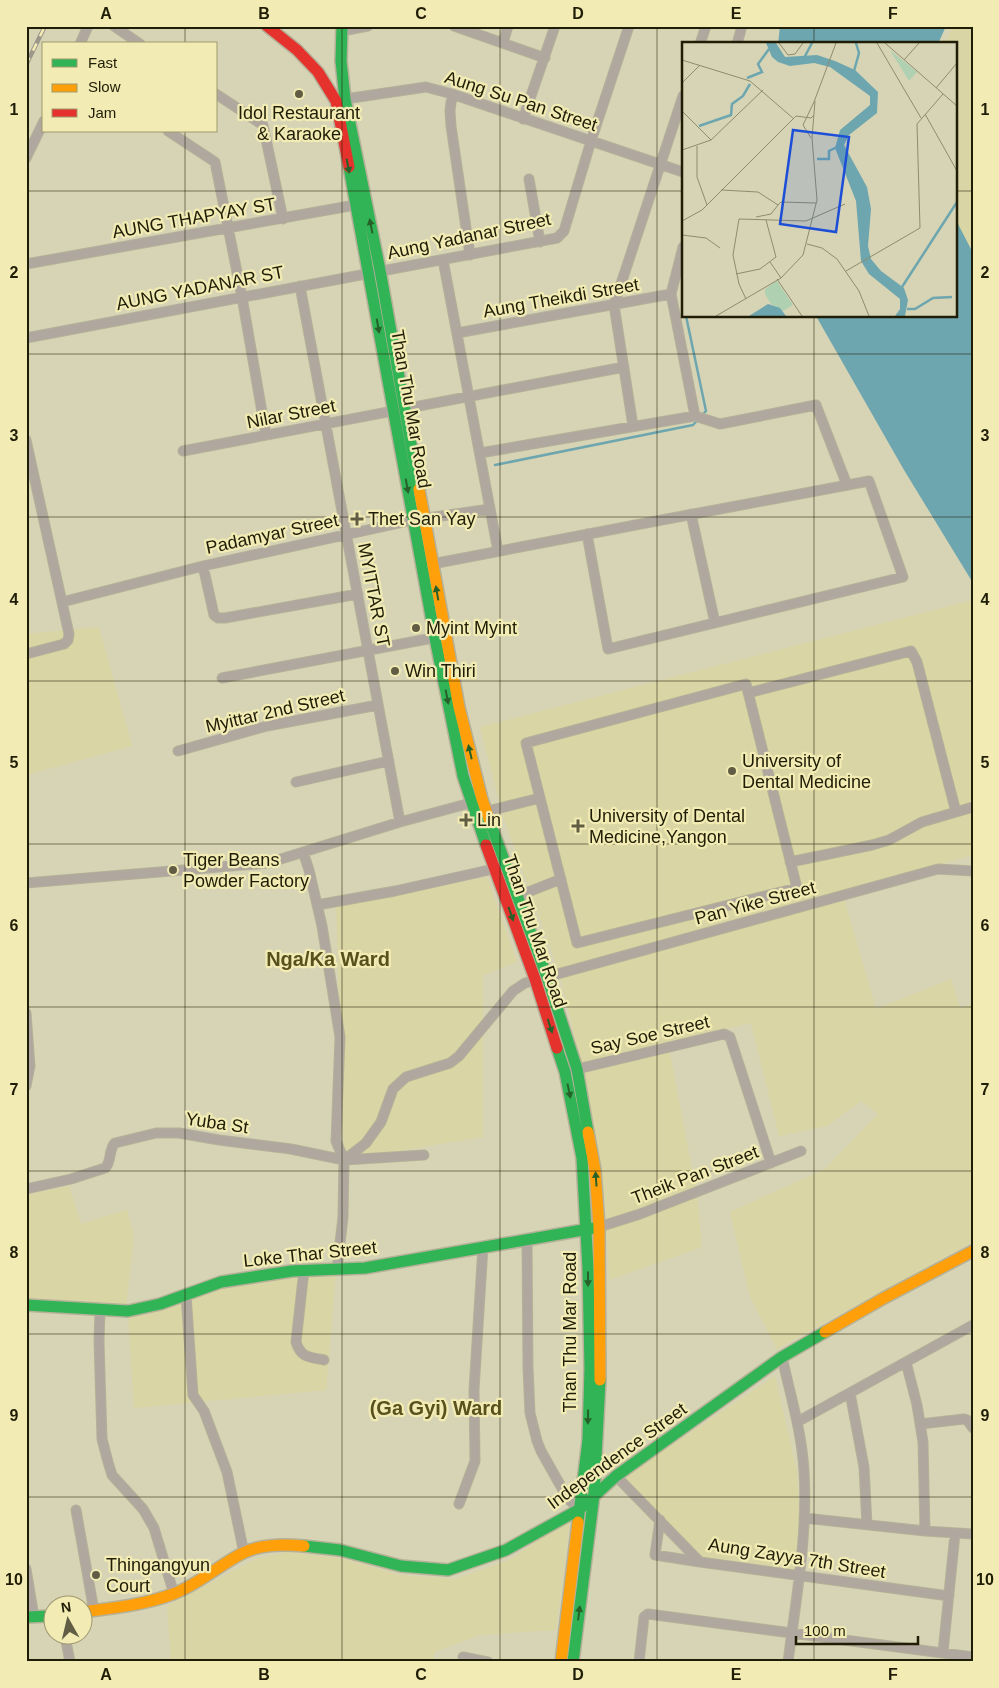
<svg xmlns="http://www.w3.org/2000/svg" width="999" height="1688" font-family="Helvetica,sans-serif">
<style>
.built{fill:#dad5a4}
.water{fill:#6da6af}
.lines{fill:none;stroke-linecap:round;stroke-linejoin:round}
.stream{stroke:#6da6af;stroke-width:2.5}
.street-casing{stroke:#b4b198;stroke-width:11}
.fast-casing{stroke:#b4b198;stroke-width:14}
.slow-casing{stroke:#b4b198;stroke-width:14}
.jam-casing{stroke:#b4b198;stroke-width:14}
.street{stroke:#b0a79f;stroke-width:9}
.fast{stroke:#30b455;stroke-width:11}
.slow{stroke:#ff9f0a;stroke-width:11}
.jam{stroke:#e5322d;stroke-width:11}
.rail-casing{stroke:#9c968b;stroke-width:4.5}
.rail{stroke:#f2ecb4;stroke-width:2.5;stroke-dasharray:8;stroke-linecap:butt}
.oneway{fill:#27612a}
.grid{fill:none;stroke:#201d07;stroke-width:1;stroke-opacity:0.55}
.poi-dot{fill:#605d44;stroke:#f2ecb4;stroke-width:2}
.labels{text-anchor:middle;stroke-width:4.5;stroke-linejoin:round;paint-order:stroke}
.street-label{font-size:18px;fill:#201d07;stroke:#f2ecb4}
.poi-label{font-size:18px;fill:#201d07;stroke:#f2ecb4;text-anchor:start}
.quarter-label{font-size:20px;font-weight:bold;fill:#58511d;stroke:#f2ecb4}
.inset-river{fill:none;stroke:#6da6af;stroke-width:2.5}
.inset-road{fill:none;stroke:#8e8b6f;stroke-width:1}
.view{fill:#1d4ed8;fill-opacity:0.15;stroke:#1d4ed8;stroke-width:2.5}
.inset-edge{fill:none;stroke:#201d07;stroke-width:2.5}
.neatline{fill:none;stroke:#201d07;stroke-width:2}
.grid-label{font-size:16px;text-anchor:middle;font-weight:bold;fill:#201d07}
</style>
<rect width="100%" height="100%" fill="#d7d4b5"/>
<path class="built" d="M952,26H973V243L961,247L955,229V44H946Z
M973,600V855L842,892L876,1009L951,979L960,1008L973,1004V1242L777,1349L750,1297L730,1212L825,1169L878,1114L861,1101L827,1126L779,1136L751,1023L668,1042L697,1196L702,1247L609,1280L605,1201L581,1063L559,972L503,816L480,727Z
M99,627L132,746L26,775V634Z
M487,877L517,962L483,975V1137L344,1160L336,907Z
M69,1186L81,1224L127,1210L134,1237L126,1306L26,1299V1195Z
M336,1273L326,1390L134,1408L128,1316L146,1315L223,1286L292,1276Z
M775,1376L797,1471L799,1517L795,1570L703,1557L623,1477Z
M570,1519L556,1630L479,1635L435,1652L433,1662H171L167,1606L258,1558L288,1552L341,1558L400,1575L456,1579L509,1560Z"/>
<path class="water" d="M780,26H946L938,44H778Z
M955,214L959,226L973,253V583L904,470L816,316H955Z"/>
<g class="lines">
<path class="stream" d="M683,294V301
M495,465L693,425L706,411L686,316"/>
<defs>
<path id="street" d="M114,26L140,44
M454,26L545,58
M342,31L368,26
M503,43L508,26
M80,44L88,26
M700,44L706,26
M737,44L742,26
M216,94L263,125L283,219
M452,94L450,111L451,126L470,255
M345,99L426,87L452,94L683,172
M523,119L555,26
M168,131L215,162L242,297L266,435
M26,158L44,121
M529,179L540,242
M683,247L671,294L695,416
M443,260L498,551
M26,264L361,204
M300,286L400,822
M457,333L671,294
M26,338L557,238L564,231L591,141L629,26
M633,426L614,305L683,96
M26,440L69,634L68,640L64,644L26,654
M183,451L624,367
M480,453L695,416L720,424L816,405L847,485
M691,514L715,623
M432,564C578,536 723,508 869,481L903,577L608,649L587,534
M203,566L214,615L218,618H225L358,594
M62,602L203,566L413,520L490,509
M222,678L438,637
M746,684L797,888L577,943L526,743Z
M748,693L911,651L917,662L956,812
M178,751L267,726L378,705
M296,782L389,761
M488,811L540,798
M303,852L309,870L322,926L340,1037L336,1141L344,1160L343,1217L337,1269
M790,862L872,845L889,840L922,822L973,807
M26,883L268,863L400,822L474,802
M518,896L561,879
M317,905L395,891L498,868
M26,1013L30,1066L26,1086
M573,1070L724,1034L730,1037L771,1163
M344,1160L366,1143L381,1122L393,1089L406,1077L450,1063L459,1056L513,991L525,983L938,869L973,871
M26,1189L71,1179L105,1168C112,1162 108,1150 115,1143L156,1133H179L219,1140L291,1149L344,1160L424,1155
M599,1227L640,1214L801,1151
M527,1239L528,1368L530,1413L537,1441L541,1451L568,1499L580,1509
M304,1270L296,1342C301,1358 309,1357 324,1360
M186,1295L193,1395L204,1411L227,1472L244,1553
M100,1309L99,1341L102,1439L108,1462L112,1475L143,1509L154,1528L174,1594
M782,1357C790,1394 802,1433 804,1471C808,1534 796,1599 788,1662
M906,1362L917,1405L923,1442L925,1531
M850,1393L864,1467L867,1525
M797,1422L973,1325
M920,1424L964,1419L967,1420L973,1428
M616,1476L700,1562L949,1596
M459,1504L475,1461L474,1390L483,1247
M76,1510L94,1611
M804,1518L925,1531L973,1534
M660,1520L655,1555L700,1562
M26,1569L34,1617
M65,1636L70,1662
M943,1652L955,1534
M463,1657L488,1662
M639,1662L644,1617L648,1614L973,1657"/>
<path id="fast" d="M342,26L341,61L345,99L380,270L419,489
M349,167L435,638L463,776L486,845
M490,822L547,977L577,1069L588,1132
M557,1048L565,1072L582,1158L588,1268L590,1368L588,1440L578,1522
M26,1305L128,1311L160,1304L221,1282L292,1271L365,1268L594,1228
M304,1546L340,1550L401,1566L448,1570L506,1550L580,1509L616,1476L782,1357L825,1332
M26,1617L52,1616
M573,1662L594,1495L600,1380"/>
<path id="slow" d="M419,489L459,707L482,799L490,822
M588,1132L595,1170L599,1227L600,1380
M825,1332L884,1298L973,1251
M82,1612C112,1608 144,1605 173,1594C198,1585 219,1565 243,1553C261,1544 284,1544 304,1546
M561,1662L578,1522"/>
<path id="jam" d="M267,26L297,50L318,72L336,101L349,167
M486,845L535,979L557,1048"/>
</defs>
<use href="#street" class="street-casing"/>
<use href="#fast" class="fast-casing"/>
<use href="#slow" class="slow-casing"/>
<use href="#jam" class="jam-casing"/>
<use href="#street" class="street"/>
<use href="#fast" class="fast"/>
<use href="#slow" class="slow"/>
<use href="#jam" class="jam"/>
<defs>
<path id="rail" d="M26,65L45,26"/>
</defs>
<use href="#rail" class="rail-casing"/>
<use href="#rail" class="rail"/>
</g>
<defs><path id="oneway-solid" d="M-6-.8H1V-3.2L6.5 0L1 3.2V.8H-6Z" transform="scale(1.25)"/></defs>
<g class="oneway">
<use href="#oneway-solid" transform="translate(348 166) rotate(79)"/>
<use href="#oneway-solid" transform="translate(371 226) rotate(-101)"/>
<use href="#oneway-solid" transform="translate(378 326) rotate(80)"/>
<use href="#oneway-solid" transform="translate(407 486) rotate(80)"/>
<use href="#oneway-solid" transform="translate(437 593) rotate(-100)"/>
<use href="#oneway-solid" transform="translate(447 697) rotate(79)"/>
<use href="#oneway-solid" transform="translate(470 752) rotate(-103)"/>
<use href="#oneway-solid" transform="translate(511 914) rotate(70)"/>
<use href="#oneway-solid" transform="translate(550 1026) rotate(72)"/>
<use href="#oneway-solid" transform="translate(569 1091) rotate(78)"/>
<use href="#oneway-solid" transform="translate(596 1179) rotate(-94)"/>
<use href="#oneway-solid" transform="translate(588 1279) rotate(90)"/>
<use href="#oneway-solid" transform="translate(588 1417) rotate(91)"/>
<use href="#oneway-solid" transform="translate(579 1613) rotate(-83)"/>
</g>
<path class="grid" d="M185,26V44M342,26V1662M500,26V1662M657,26V1662M814,26V44M185,131V1662M26,191H683M955,191H973M814,316V1662M26,354H973M26,517H973M26,681H973M26,844H973M26,1007H973M26,1171H973M26,1334H973M26,1497H973"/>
<g class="poi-dot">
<circle cx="299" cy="94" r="5"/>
<path d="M354.5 511.5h5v5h5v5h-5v5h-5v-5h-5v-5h5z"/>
<circle cx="416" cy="628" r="5"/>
<circle cx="395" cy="671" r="5"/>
<circle cx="732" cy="771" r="5"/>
<path d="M463.5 812.5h5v5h5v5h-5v5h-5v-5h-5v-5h5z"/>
<path d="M575.5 818.5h5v5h5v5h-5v5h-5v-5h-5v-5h5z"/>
<circle cx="173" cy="870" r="5"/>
<circle cx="96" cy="1575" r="5"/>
</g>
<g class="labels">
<g class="street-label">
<text transform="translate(521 101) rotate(18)" y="6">Aung Su Pan Street</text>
<text transform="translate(194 218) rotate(-10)" y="6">AUNG THAPYAY ST</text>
<text transform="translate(469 236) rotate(-12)" y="6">Aung Yadanar Street</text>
<text transform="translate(200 288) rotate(-11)" y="6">AUNG YADANAR ST</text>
<text transform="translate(561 298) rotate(-10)" y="6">Aung Theikdi Street</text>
<text transform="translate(411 409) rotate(80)" y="6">Than Thu Mar Road</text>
<text transform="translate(291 414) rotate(-11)" y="6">Nilar Street</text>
<text transform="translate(272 534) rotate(-12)" y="6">Padamyar Street</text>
<text transform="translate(374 595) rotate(79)" y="6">MYITTAR ST</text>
<text transform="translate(275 711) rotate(-13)" y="6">Myittar 2nd Street</text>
<text transform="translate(755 903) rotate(-15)" y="6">Pan Yike Street</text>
<text transform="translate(535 931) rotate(71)" y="6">Than Thu Mar Road</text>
<text transform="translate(650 1035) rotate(-13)" y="6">Say Soe Street</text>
<text transform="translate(217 1123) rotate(8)" y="6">Yuba St</text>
<text transform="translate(695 1175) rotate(-21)" y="6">Theik Pan Street</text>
<text transform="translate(310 1254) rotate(-6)" y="6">Loke Thar Street</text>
<text transform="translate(570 1332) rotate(-90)" y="6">Than Thu Mar Road</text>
<text transform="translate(617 1456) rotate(-36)" y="6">Independence Street</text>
<text transform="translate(797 1558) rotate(9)" y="6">Aung Zayya 7th Street</text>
</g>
<g class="poi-label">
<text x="299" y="119" text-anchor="middle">Idol Restaurant<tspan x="299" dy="21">&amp; Karaoke</tspan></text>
<text x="368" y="525">Thet San Yay</text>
<text x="426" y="634">Myint Myint</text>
<text x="405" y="677">Win Thiri</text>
<text x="742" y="767">University of<tspan x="742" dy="21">Dental Medicine</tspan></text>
<text x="589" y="822">University of Dental<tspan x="589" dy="21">Medicine,Yangon</tspan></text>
<text x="477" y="826">Lin</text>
<text x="183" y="866">Tiger Beans<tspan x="183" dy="21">Powder Factory</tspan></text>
<text x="106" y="1571">Thingangyun<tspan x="106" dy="21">Court</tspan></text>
</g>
<g class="quarter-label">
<text x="328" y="966">Nga/Ka Ward</text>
<text x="436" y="1415">(Ga Gyi) Ward</text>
</g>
</g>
<g transform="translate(682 42)">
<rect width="275" height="275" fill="#d7d4b5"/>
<path d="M208,8L235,30L227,39ZM95,239L111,263L101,269L89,262L83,252V247Z" fill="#afd1b2"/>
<path d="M84,1H94L103,15L135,13L153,19L173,28L196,50L195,71L167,93L162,103L185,145L189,167L186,204L189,217L199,229L222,246L226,258L223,274H213L218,267V257L187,232L179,219L174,159L153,106L158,88L188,63V54L148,25L132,21L108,24L96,20L90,15ZM86,262L98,266L104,274H67Z" fill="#6da6af"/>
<path class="inset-river" d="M122,16L130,1M172,29L177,11L174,1M65,36L80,30L76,22L87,7M17,84L49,73L50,62L61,54L68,42M135,117H147V109L155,105M220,245L275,160M225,267H233L251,256L270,255"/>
<path class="inset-road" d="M97,1L106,13L113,12L121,1M195,1L239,76M203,1L275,64M0,18L68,39L112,77M222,18L237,1M0,41L18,23M254,46L275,21M132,60L154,1M0,69L29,98M243,72L275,129M129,96L121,83L132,60M15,104V135L25,163M0,108L29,98L81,48M39,148L76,150L96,163M96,163L99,160L134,161M74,175L89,172L96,163M0,179L20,168L114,74L129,76L132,73M0,193L24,196L38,206M125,202L140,206L155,217L177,249L187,274M88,220L99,236M164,229L238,186L235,82L261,52M54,232L78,227L94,215L84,178M95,237L120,274M64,257L57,242L51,213L57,177L124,179L163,162M34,274L99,236L121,213L135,158L130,96L133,59"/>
<path class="view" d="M111,88L167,95L154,190L98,182Z"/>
<rect width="275" height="275" class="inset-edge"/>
</g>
<rect width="999" height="1688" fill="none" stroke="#f2ecb4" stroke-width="55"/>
<rect x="42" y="42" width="175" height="90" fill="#f2ecb4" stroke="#9e996f"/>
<rect x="52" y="59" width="25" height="8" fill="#30b455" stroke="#9e996f"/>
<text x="88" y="68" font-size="15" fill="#201d07">Fast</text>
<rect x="52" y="84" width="25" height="8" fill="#ff9f0a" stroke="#9e996f"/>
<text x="88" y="92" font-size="15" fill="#201d07">Slow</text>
<rect x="52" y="109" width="25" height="8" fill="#e5322d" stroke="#9e996f"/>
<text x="88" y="118" font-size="15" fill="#201d07">Jam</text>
<g transform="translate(68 1620) rotate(352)"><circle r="24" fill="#f2ecb4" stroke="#9e996f"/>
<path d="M0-4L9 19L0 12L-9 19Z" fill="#605d44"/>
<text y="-8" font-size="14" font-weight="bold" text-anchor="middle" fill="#201d07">N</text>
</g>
<path d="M796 1636v8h122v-8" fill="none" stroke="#201d07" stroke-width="2.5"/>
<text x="804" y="1636" font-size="15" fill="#201d07" stroke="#f2ecb4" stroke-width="4" paint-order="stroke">100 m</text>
<rect x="28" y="28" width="944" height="1632" class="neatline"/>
<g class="grid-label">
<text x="106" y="19">A</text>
<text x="264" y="19">B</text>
<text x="421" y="19">C</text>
<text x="578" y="19">D</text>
<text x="736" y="19">E</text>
<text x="893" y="19">F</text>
<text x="14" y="115">1</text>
<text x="985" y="115">1</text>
<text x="14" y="278">2</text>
<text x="985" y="278">2</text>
<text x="14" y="441">3</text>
<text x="985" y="441">3</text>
<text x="14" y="605">4</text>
<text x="985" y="605">4</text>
<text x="14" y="768">5</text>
<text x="985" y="768">5</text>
<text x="14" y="931">6</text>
<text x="985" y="931">6</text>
<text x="14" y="1095">7</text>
<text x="985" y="1095">7</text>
<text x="14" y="1258">8</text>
<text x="985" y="1258">8</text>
<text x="14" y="1421">9</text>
<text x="985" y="1421">9</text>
<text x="14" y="1585">10</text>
<text x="985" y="1585">10</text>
<text x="106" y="1680">A</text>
<text x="264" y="1680">B</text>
<text x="421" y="1680">C</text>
<text x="578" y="1680">D</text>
<text x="736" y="1680">E</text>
<text x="893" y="1680">F</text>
</g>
</svg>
